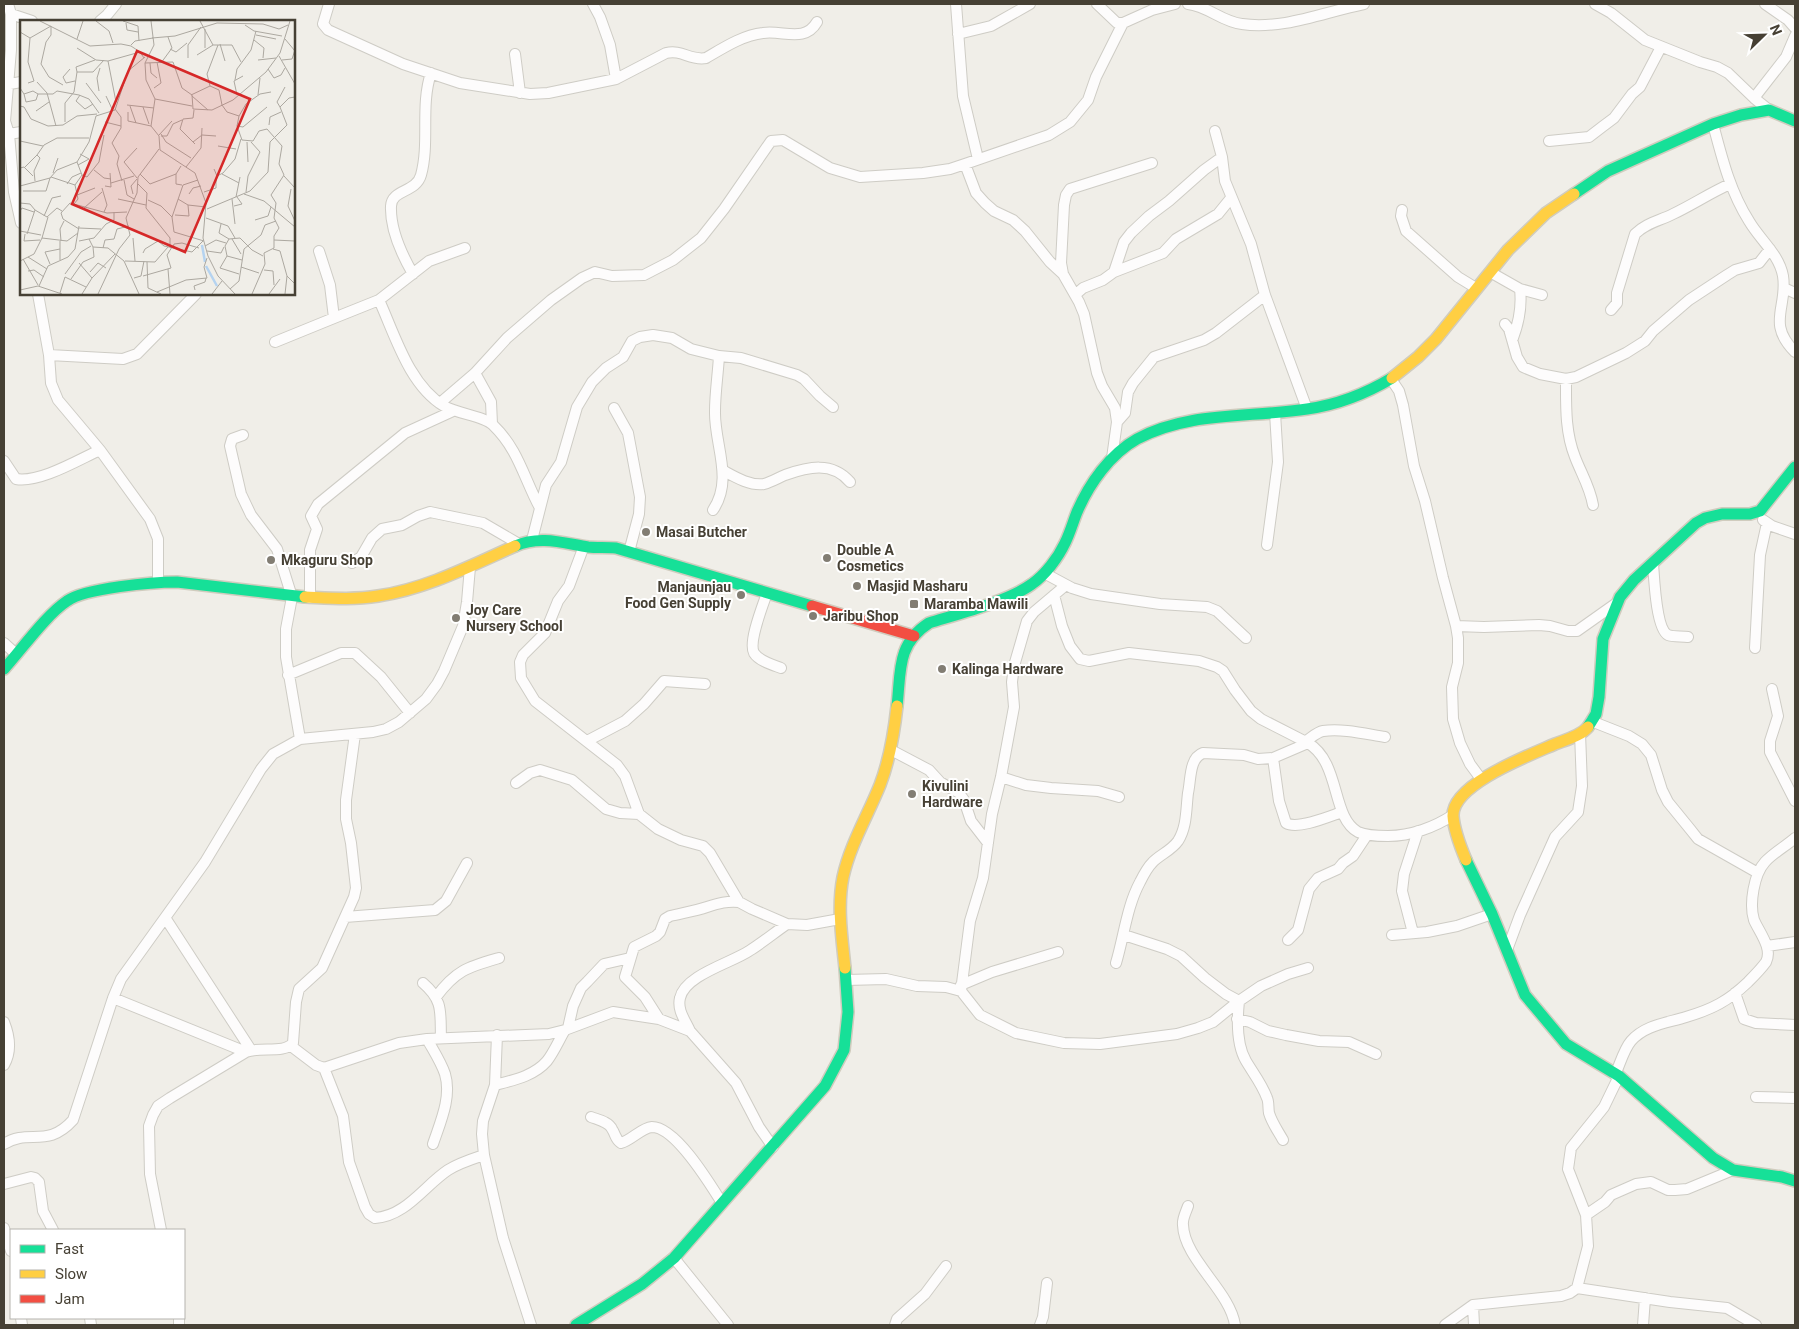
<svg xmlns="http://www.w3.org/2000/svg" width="1799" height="1329" font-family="Roboto,sans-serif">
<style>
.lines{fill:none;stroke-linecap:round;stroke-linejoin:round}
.street-casing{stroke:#ceccc5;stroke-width:12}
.fast-casing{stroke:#d0ccbe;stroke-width:14}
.slow-casing{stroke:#d0ccbe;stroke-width:14}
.jam-casing{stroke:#d0ccbe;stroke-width:14}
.street{stroke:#fdfcfc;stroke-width:10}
.fast{stroke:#16e098;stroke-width:11}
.slow{stroke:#ffcf43;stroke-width:11}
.jam{stroke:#f24e42;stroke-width:11}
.poi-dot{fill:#827d73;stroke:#fff;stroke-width:2}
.labels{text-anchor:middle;stroke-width:4;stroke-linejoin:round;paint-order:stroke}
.poi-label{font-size:14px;font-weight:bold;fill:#464034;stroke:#fff;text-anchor:start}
.inset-river{fill:none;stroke:#b5d3f0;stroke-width:2.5}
.inset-road{fill:none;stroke:#aca8a0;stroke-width:1}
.view{fill:#d62828;fill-opacity:0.15;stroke:#d62828;stroke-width:2.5}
.inset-edge{fill:none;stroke:#464034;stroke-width:2.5}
</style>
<rect width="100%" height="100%" fill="#f0eee8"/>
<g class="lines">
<defs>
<path id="street" d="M8,4L11,14V50L5,121L9,134L14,192L21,223
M329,4L323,24L328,30L403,64L460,83L530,94L548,93L616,79L666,53C682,49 690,61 706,58C723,48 743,35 763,33C783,30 805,43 817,22
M593,4L600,17L610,45L616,79
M956,4L963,96L978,159
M1097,4L1117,23H1123L1152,10L1175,4
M1188,4C1208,6 1222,22 1242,24C1283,30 1324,12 1364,4
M1595,4L1611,13L1645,40L1700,62L1717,67L1728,73L1754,98L1769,110
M1765,4L1788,20L1795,28
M11,14L32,21
M100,21L107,15L116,4
M958,34L991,26L1030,4
M515,54L520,93
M4,85L21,82
M1754,98L1786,57L1795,36
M1713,124C1722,158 1730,191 1749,221C1760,240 1779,254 1783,276C1788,307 1766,323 1795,352
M1215,131L1222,157L1225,181L1251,244L1265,295L1307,409
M9,134L21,132
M1549,141L1589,137L1602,127L1614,118L1632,94L1640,87L1661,47
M965,164L976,193L985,203L994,211L1013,220L1025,231L1050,262L1063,274
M1402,210L1401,216L1406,231L1458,277L1476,288
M319,251L330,285L334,318L379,300L429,261L465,248
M1114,272L1163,253L1176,239L1218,214L1231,198
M1490,272L1520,289L1542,295
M413,274C402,255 390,229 391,206C392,189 416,193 421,175C430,142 420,106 431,73
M1784,288L1795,293
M38,294L49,355L51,383L58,400L100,450L150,519L158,539V582
M1075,295L1083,288L1103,280L1114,272L1124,242L1131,233L1149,216L1169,201L1204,170L1222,157
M379,300C395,335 409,385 444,406C458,414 484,416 493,425C519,450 524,479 540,508
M1611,310L1617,303V293L1635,234C1646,223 1659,221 1673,214C1692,205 1710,193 1730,184
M1505,324L1509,329L1517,357L1523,367L1540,374L1566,379L1576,377L1626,353L1645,341L1653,331L1689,300L1727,275L1735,270L1759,263L1770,249
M1513,338C1519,322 1522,306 1520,289
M275,342L334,318
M49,355L123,359L137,354L196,294
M475,373L491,402L492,424
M1391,379L1399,391L1403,405L1414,466L1425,501L1443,578L1456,626L1458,638V663L1452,687L1453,719L1460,743L1470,764L1481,779
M1566,379C1566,405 1565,432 1575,457C1581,473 1590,487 1593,505
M440,403L475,373L507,338L551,300L582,278L595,272L612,276L644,275L673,260L701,238L724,209L771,141L783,140L830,168L860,177L923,173L950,169L965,164L1049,135L1070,122L1088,100L1096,77L1123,23
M614,408L628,433L640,497L639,514L629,552
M1117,422L1125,413L1128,392L1133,383L1154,357L1204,340L1216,333L1265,295
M243,435L232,439L230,446L241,494L251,515L277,549L292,597L286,629V657L300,739
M1112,458L1117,422L1115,408L1102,386L1097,373L1084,314L1079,302L1063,274L1061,263L1064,205L1066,195L1070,189L1152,163
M4,461L16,479C40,483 78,460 100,450
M724,471C735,477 750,486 764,484C771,482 778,478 785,475C808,467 832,461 850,482
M713,510C734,479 714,444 715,411C715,393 718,374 719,356
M1763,520L1772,526L1795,534
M532,540L546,485L561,462L577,407L592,382L606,368L623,357L632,341L640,337L653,335L672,338L691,349L719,356L741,358L797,375L804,379L820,396L833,407
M1267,545L1278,462L1275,413
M584,546L569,586L558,601L545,633L523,655L520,662L521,678L535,701L617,765L625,776L639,814L658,829L681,840L703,846L710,853L739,902L752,909L787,924L807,925L840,919
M352,563L361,557L372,538L382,529L402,525L418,516L430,512L483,523L519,544
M1653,563C1654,576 1656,629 1668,635C1673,637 1682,636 1688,637
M1044,573L1072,588L1091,594L1160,604L1207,607L1217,611L1246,638
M767,593C763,605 748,642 754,653C759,661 773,665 781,668
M1054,595L1062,626L1070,646L1080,659L1089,661L1129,653L1199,661L1217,667L1223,671L1235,690L1251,711L1261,719L1308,743
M310,598V550L317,529L311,516L318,504L405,433L453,411
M1456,626L1484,627L1539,625L1550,626L1568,631H1577L1618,602
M4,643L16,654
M1755,648L1760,555L1767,523
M288,675L341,653H355L381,677L410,713
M1772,689L1778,716L1770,741V752L1795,801
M1591,721L1629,736L1642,744L1651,755L1662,790L1668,802L1690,829L1698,839L1758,873
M587,741L625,721L644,704L664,681L705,684
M1306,741C1311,738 1317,732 1323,731C1342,728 1366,734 1385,737
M891,750L929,770L940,782L959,793L964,800L971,821L988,843
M1273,758L1279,801L1286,823C1298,830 1330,816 1342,812
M1001,777L1026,785L1051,788L1098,791L1119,797
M516,783L530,773L540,770L572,780L606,809L620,813L639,814
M345,917L435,910L446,901L467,863
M166,919L251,1050
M1413,933L1402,891L1404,874L1418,831
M1124,935L1167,949L1181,956L1205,978L1226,994L1239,1001C1237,1020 1236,1044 1246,1061C1253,1073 1262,1084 1267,1098C1269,1102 1268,1108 1269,1113C1272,1123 1278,1131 1283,1140
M1392,935L1427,932L1457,926L1492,914
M1288,940L1298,930L1309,889L1318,878L1338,869L1343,863L1353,856L1367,835
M1767,946L1795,942
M1507,950L1520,915L1555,837L1578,812L1582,786L1580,733
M1116,963C1124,936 1127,906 1140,882C1143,876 1147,868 1152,863C1159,855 1171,851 1178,841C1187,827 1186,809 1188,793C1191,780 1189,758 1203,753L1244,755L1258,759L1273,758L1308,743C1341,763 1331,817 1358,832C1367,836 1378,836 1388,836C1411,836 1435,827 1453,815
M846,980L886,979L917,986L946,987L961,991L980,1015L1016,1033L1064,1043L1100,1044L1177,1034L1198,1028L1213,1022L1239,1001L1261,986L1288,974L1308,968
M423,983C444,1001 440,1013 441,1038
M961,985L992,972L1058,952
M961,991L970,921L983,878L992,814L1001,777L1014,707L1012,682L1014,666L1027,621L1034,612L1066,585
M1735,993L1744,1019L1756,1023L1795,1025
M436,997C456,970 468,967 499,958
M113,998L246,1052
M659,1019L645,997L625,977L634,947L656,936L660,932L665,919L670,916C682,913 695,911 707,907C719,903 727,901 739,902
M1237,1019L1250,1022L1268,1031L1286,1035L1319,1041L1349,1042L1376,1054
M4,1022C10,1037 12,1051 4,1065
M568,1028L573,1006L581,988L587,982L604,964L630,958
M690,1031C685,1020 677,1010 680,998C685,975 731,963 749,951C762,943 774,933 787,924
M497,1035L495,1085L483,1121L482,1134L484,1155L503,1238L531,1325
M427,1039C433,1050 441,1062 445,1074C452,1097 440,1123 433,1144
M291,1046L316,1065L324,1068L399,1043L427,1039L549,1034L565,1030L613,1012L659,1019L690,1031L736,1083L759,1127L773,1147
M324,1068L343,1116L349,1162L365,1207L369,1214L375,1218C406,1216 424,1186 448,1170C459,1163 472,1159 484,1155
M1615,1075C1620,1064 1624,1049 1631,1041C1645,1025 1667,1023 1686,1017C1713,1009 1728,1001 1748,982C1754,976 1761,969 1766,962C1773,948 1759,932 1754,920C1749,904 1754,874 1765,862C1773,853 1786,846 1795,838
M495,1085C514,1080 534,1076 547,1061C554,1052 559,1040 565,1030
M1756,1097L1795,1098
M591,1117C599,1120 609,1122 612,1129C616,1135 615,1139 621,1143C632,1140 641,1128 652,1127C676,1127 710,1184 722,1203
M4,1144C29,1128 47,1149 73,1120L113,998L121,979L205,862L261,769L273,754L300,739L373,732L386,729L399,722L426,699L437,684L444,671L463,626L467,602L470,567
M4,1184L31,1177L35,1178L39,1182L43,1211L53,1230
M1188,1206C1186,1212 1182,1219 1183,1225C1184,1259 1230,1291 1235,1325
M1586,1215L1605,1202L1611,1195L1636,1184L1651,1182L1668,1190H1675L1687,1189L1733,1170
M4,1228L11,1251
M161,1230L150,1174L149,1126L153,1115L158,1106L170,1098L246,1052C260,1046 284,1054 293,1043L296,1002L299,989L322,968L354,897L356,888L351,843L346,819V800L355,734
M674,1258L728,1325
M1577,1288L1670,1302L1727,1308L1756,1325
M1473,1305L1474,1325
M21,1318L22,1325
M90,1318L91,1325
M179,1318V1325
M895,1325L897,1319L925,1294L946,1266
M1040,1325L1043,1317L1047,1283
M1445,1325L1473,1305L1561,1296L1570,1293L1577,1288L1588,1246L1586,1215L1568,1169L1571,1148L1604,1107L1619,1076
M1643,1325L1645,1298"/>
<path id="fast" d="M1574,194L1608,171L1713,124L1741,115L1769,110L1795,121
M515,546C540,535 563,543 588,547C597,548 607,547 616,548L812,606
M4,669C22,649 46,615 67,601C85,588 153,582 177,582L305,597
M897,706C901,673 896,644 929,623C958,614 1009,601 1032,584C1045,575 1058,558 1065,543C1070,533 1073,522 1077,512C1089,484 1110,454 1137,439C1189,411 1250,418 1307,409C1336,405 1367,393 1392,378
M1588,727L1596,714L1599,697L1603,639L1620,597L1634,580L1696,523L1705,518L1722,514H1750L1760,511L1795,467
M1466,860L1492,914L1525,995L1566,1044L1619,1076L1713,1158L1733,1170L1782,1177L1795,1181
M576,1325L642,1284L674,1258L825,1086L844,1050L848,1012L845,968"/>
<path id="slow" d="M1392,378L1418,357L1436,339L1508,250L1546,213L1574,194
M305,597C329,598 353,600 378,596C426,589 470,566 515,546
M1466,860C1461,848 1454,830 1453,816C1452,784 1530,755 1555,744C1565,740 1581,736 1588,727
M845,968C842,938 837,907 843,877C850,845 868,815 880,785C890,759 894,734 897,706"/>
<path id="jam" d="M812,606L914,636"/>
</defs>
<use href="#street" class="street-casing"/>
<use href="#fast" class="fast-casing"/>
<use href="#slow" class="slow-casing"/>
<use href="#jam" class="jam-casing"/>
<use href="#street" class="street"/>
<use href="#fast" class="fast"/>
<use href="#slow" class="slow"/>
<use href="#jam" class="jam"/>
</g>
<g class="poi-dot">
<circle cx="646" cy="532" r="5"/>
<circle cx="827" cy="558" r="5"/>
<circle cx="271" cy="560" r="5"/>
<circle cx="857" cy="586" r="5"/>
<circle cx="741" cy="595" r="5"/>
<rect x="909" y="599" width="10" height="10" rx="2.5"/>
<circle cx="813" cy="616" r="5"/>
<circle cx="456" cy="618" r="5"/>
<circle cx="942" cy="669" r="5"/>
<circle cx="912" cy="794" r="5"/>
</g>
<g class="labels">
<g class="poi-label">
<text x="656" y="537">Masai Butcher</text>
<text x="837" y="555">Double A<tspan x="837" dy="16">Cosmetics</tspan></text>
<text x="281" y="565">Mkaguru Shop</text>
<text x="867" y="591">Masjid Masharu</text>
<text x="731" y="592" text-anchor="end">Manjaunjau<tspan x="731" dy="16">Food Gen Supply</tspan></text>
<text x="924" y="609">Maramba Mawili</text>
<text x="466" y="615">Joy Care<tspan x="466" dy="16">Nursery School</tspan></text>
<text x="823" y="621">Jaribu Shop</text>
<text x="952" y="674">Kalinga Hardware</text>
<text x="922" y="791">Kivulini<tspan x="922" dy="16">Hardware</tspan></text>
</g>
</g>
<g transform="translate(20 20)">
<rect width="275" height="275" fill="#f0eee8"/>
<path class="inset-river" d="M182,225L185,242M186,246L197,266"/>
<path class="inset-road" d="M20,1L70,26L101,24L111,26L120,32M76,1L89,11L93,23M103,1L118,6L119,21M131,1L134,25L125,43L126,60L135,79L131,106L139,116L140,130L175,153L186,183L183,218L188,236L198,256L215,274M180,1L193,25H212L221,42M106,3L107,10L118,12M225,5L234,11L262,16M31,6V15L26,22L21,44L29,57L43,65M185,9V28M0,12L10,18L8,42L14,61L8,63M236,15L256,19M10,18L31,6M132,18L155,16L197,3L243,4L259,9L268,5M57,19L63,1M265,19L275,31M234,20L244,28L243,38M200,24L205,41M111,25L115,21L133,18M198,25L187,54L190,66L199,70L202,85M57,28L76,40L88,41L120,32L124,38M150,29L156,32L167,23M177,35L193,25M259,36L275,64M168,38V25L181,7M238,40L256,38M262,40L272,39L275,30M88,41L96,82M125,43L153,42L162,68L172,75L173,89L192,90L213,80L246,52L260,33L270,1M130,43L131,53L137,58M141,43L152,28L148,17M50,49L43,57L46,63L55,61M248,49L254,58L261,55L265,48M57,52L56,47L75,40M215,60L217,49L231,30L236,11M17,62L27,73L36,106M66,63L81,83M0,68L4,74L13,71L18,74H33L37,71L59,75L69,79L79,93M134,68L141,63L137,42M79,71L77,58L80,48M4,74L6,82L16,80L18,74M60,75L56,81L65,89L73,84M171,75L190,66M217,75L214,61L223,56M238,75L240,58M86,76L93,91M172,76L188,90M135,79L172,86M107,85L134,88M202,85L207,92L219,96L217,106L222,120L233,121L239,111L247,109L262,126L259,144L264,155L251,175L256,183L254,198L259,208L254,216V228L244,233L245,244L232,274M0,86L4,87L11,99L28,106L43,105L57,96L77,94M110,86L116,103M123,87L129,104M260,87L257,82L265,67M95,89L101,97V108L92,123L99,136L97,144L102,161M174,90L173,98L163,99L160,109L175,124M16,91L29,82M108,92V101L131,106M219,96L226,84L240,74L251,72M45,102V83L54,72L57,52H73L84,40M85,102L101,106M249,105L250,97L261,92M217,106L223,107L247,87M141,114L146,122L171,138M139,115L152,101M141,116H147L153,104L162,100M0,121L23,126M173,122L182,115L196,116M227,122L228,142M198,126L216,129M117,128L104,142L117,158M58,145L69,139L60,134M166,147L181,128L182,108M0,148L4,147L13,156M4,148L17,135M194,149L197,156L203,153L215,139L221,119M74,150L84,158L91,159M33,153L38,138M120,154L130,164L156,154L161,146M156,154V164L162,165M202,154L219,163M62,155L67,157L79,142L84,115M264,156L275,168M31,157L55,165M104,160L107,175L114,179M15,161L14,151L20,138L17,135L24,125L37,118H69M91,163L114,156M47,164L52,157L61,153M118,164L127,173L126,188L150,218V226M0,166L30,158L37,150L57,142L69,122L76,96L95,90L108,51L125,37M85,166L91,167L90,153M82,168L87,185L84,192M271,169L268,186L275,201M3,171H26L30,158M184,172L196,168V160M226,172L228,156L240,132L231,122M113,174L111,166L117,159M169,174L173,168L181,166M224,174L244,181L275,207M57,175L75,168M216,177L220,157M98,179L126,185M158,179L168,185L186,187M212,179L215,204M128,180L141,186L152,197L154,212L184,221M0,183L10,184L15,190L7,214M54,184L58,179L55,165L62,155L57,142M214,186L222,184L217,177M64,188L82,172M187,189L230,171L248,152L250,122L267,105L260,87L269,78L275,77M15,190L27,197L37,188L42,191M0,191L2,188L14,192M155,195L169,196L168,185M24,196L32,178L41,176M152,197L163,165L178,160M186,198L208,206L215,218M235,200L248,196L251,187M201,204L199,213L209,219L220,218L232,230L243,236M59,208L81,209M59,209L43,199L41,193L50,183L87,193L107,192M0,211L21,215M5,214L4,221L20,220M22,218L28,197M113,218L115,241M69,219L73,227L88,228L104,241L119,274M209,219L205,226L207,236L222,240M212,219L221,234M254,220L275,221M41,221L40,209L44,201M59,221L74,218L86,204L94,200V192M185,226L196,220L206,223M83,228L85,220L94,219L97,209L109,206M153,228L154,224L162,223L179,228M253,229L260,231L267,256L275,264M187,231L201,233L204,227M123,233L125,229L138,221L144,226L172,232L183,221M207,236L200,248L219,254M8,237L27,249M3,239L18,265M40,240V221M0,241L14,234L22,218L47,221L58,213M105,241L135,242L148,227M127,242L128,268L141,274M59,243L72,258M30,244L25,232L40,229M221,247L239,253M148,249L150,274M244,250L253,251L254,265M8,251L14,250L24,257M70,252L78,243L86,248M45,254L61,232L71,226M123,256L151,248L147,235L152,227M114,258L121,256L124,241M51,259L63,242L74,237L73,227M19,266L28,246L48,237L55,229L59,206M210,269L219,261L224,229L241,215L245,205L256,201M0,270L18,266L42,274M175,270L174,266L185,262L186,258M137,272L166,260L187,258L184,247L187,238M40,273L45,257L66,267M62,274L72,258L95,234M78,274L99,229L110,215L106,198L117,173L118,157L139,129M192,274L202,261M249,274L260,259M265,274L267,256"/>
<path class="view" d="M117,31L230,79L165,232L52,184Z"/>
<rect width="275" height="275" class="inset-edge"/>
</g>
<rect width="1799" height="1329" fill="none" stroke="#464034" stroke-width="10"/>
<rect x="10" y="1229" width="175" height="90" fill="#ffffff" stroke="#b5b3ae"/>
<rect x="20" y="1245" width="25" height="8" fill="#16e098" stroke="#b5b3ae"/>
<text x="55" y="1254" font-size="15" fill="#464034">Fast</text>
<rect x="20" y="1270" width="25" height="8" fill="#ffcf43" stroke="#b5b3ae"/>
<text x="55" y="1279" font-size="15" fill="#464034">Slow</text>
<rect x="20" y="1295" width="25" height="8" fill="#f24e42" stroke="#b5b3ae"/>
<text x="55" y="1304" font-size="15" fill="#464034">Jam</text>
<g transform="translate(1764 35) rotate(67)" stroke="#ffffff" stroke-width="4" paint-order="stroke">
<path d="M0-4L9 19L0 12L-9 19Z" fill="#464034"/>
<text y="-8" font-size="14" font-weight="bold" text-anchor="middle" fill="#464034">N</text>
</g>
</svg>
